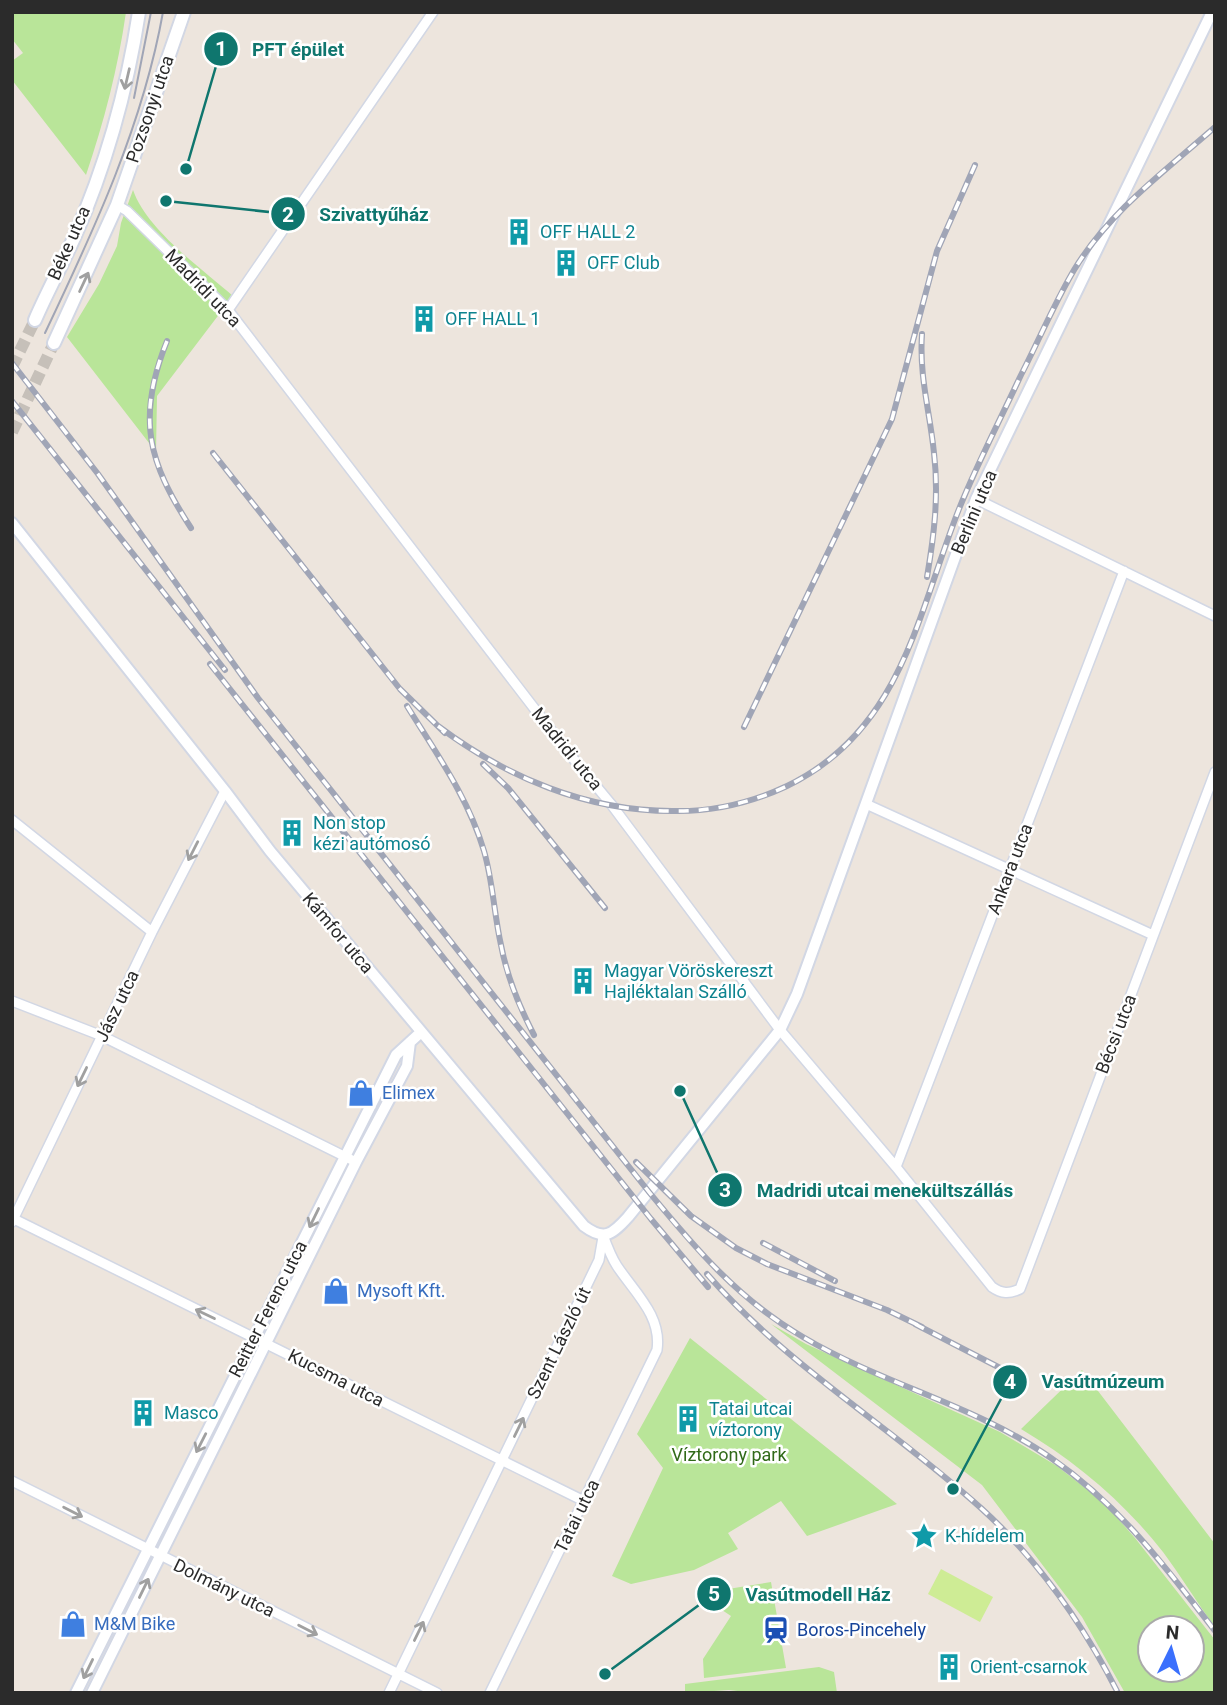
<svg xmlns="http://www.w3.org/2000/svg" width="1227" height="1705" font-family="Roboto,sans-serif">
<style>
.green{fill:#b9e599;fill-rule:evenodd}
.pitch{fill:#ceec95}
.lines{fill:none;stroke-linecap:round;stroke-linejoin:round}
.secondary-tunnel{stroke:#c6c0b9;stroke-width:12;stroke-dasharray:12 6;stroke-linecap:butt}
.minor-casing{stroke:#d2d7e4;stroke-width:12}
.tertiary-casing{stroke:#d2d7e4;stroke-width:14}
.secondary-casing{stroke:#d2d7e4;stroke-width:16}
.minor{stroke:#fff;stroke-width:9}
.tertiary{stroke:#fff;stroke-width:10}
.secondary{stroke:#fff;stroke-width:12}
.tram{stroke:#a0a5b6;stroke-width:2}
.rail-casing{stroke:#a0a5b6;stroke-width:6}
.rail{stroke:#fff;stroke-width:3.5;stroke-dasharray:10;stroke-linecap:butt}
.oneway{stroke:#a0a0a0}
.labels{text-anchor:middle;stroke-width:5;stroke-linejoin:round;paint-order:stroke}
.street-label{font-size:18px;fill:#2b2b2b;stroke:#fff}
.culture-label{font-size:18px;fill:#0d838f;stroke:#fff;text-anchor:start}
.shop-label{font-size:18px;fill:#366cbe;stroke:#fff;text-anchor:start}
.park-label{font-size:18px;fill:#316a19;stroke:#fff}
.transit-label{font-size:18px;fill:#164399;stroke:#fff;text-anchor:start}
.leader{fill:none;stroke:#0f766e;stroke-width:2.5}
.callout-dot{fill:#0f766e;stroke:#fff;stroke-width:2.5}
.mark-label{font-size:21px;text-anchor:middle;font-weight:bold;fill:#fff}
.callout-label{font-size:19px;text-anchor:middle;font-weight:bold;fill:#0f766e;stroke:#fff;stroke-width:5;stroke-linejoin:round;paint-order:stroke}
</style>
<rect width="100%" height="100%" fill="#ede5dd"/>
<path class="green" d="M12,12H126C118,68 104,122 86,175L12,80V61L23,53L12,39Z
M133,190C147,230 201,268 233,296L157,396L156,452L67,337L99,284L117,246L121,223Z
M771,1324L806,1344L1000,1432L1057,1466L1089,1491L1113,1513L1135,1538L1215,1640V1693H1125L1082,1617L982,1485ZM1192,1628V1670H1150V1628Z
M690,1338L897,1504L807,1536L781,1501L728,1533L738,1549L694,1570L631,1584L612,1576L663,1468L637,1434Z
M1082,1370L1215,1544V1627C1197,1603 1181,1576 1163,1552C1124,1502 1075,1461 1021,1429Z
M771,1582L786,1668L704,1678L703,1659L731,1616L707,1600L728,1589Z
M819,1667L834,1672L837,1693H754L729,1690L685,1693V1684Z"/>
<path class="pitch" d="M941,1569L993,1597L980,1622L928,1594Z"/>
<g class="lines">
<path class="secondary-tunnel" d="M12,367L35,320
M12,432L54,343"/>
<defs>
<path id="minor" d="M117,205L127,211L228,310L567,751L611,804L780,1030L896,1167L992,1287C1002,1294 1009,1294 1020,1289L1215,772
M228,310L433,12
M976,499L1215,616
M866,804L1153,935
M12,820L152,932
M12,1001L102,1036L356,1162
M896,1167L1124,571
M12,1218L584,1501
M12,1222L152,932L225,791
M12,1481L437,1693
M389,1693L599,1260L603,1237
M490,1693L657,1350C662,1316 635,1293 617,1266C611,1257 607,1246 603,1235"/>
<path id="tertiary" d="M12,523L225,791L270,851L584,1226C604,1241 612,1235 628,1217L780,1030L797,994L976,499L1212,12
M76,1693L396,1055L420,1033
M92,1693L356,1162L407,1066L410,1042"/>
<path id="secondary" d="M35,320C47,292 62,265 74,238C106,166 127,90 139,12
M54,343L117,205L184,12"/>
</defs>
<use href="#minor" class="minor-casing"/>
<use href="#tertiary" class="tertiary-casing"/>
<use href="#secondary" class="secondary-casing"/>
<use href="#minor" class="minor"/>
<use href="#tertiary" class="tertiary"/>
<use href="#secondary" class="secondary"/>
<path class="tram" d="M134,98L151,12
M45,333C94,230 143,125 163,12"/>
<defs>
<path id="rail" d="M922,334C919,377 930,412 934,453C939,496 934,536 927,577
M167,341C136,418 148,462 191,528
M12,363L98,474L258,698L649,1192C695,1248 739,1300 803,1337C882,1384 975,1405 1051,1458C1120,1506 1165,1566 1215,1631
M12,401L225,670
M213,453L400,689L445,733
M210,664L651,1219L708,1287
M407,706C436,753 468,797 484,851C493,882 494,914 501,945C507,977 519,1006 534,1035
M438,726C506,777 586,811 672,811C711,812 751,803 787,786C901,731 917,616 959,509C977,464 1000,420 1021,375C1039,340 1054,304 1074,270C1109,212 1165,171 1215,127
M744,727L892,419L937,251L975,165
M483,764L508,788L605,908
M636,1162L691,1216L736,1248L767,1264L887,1310L922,1327
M763,1243L835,1281
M707,1274C787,1366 893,1428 982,1509C1038,1560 1084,1626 1118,1693
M915,1324L1006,1371"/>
</defs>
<use href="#rail" class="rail-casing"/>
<use href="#rail" class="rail"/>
</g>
<defs><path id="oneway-shaft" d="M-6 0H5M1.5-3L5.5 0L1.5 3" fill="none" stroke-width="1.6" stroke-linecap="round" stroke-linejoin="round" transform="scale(1.75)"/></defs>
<g class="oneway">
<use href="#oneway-shaft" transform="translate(127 79) rotate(103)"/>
<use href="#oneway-shaft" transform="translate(84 282) rotate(-65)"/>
<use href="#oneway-shaft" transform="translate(193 851) rotate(117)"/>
<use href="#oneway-shaft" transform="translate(82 1077) rotate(116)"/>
<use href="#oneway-shaft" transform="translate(314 1218) rotate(116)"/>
<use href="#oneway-shaft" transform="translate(205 1314) rotate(-154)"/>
<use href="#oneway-shaft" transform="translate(519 1427) rotate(-64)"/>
<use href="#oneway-shaft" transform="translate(201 1443) rotate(117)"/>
<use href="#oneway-shaft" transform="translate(73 1512) rotate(27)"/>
<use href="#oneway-shaft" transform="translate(144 1588) rotate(-64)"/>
<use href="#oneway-shaft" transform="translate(308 1630) rotate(27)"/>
<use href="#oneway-shaft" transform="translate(419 1631) rotate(-64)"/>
<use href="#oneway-shaft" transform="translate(88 1669) rotate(116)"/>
</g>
<defs>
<symbol id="building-bare" viewBox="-9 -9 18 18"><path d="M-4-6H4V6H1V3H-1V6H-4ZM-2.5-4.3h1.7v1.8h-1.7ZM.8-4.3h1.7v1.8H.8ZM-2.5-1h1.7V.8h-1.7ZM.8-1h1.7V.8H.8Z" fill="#0f9aa8" stroke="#fff" stroke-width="2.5" paint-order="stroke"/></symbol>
<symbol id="shop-bare" viewBox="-9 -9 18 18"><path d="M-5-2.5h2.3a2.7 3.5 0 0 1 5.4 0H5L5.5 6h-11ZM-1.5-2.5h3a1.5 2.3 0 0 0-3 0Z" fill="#3f7fe0" stroke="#fff" stroke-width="2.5" paint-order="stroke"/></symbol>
<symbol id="sight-bare" viewBox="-9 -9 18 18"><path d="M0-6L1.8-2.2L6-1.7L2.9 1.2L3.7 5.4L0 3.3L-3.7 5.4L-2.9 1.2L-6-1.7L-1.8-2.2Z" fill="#0f9aa8" stroke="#fff" stroke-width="2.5" paint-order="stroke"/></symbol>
<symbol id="station-bare" viewBox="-9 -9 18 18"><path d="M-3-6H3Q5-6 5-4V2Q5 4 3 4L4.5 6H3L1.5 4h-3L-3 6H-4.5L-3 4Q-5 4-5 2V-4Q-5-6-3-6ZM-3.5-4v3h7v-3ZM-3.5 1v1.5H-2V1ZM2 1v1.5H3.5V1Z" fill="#1a4fb4" stroke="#fff" stroke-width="2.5" paint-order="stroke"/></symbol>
</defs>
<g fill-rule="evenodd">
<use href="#building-bare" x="500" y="213" width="38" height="38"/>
<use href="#building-bare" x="547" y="244" width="38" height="38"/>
<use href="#building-bare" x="405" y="300" width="38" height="38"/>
<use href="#building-bare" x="273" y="814" width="38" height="38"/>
<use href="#building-bare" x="564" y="962" width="38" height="38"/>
<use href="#shop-bare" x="342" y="1074" width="38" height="38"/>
<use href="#shop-bare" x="317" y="1272" width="38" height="38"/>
<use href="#building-bare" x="124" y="1394" width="38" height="38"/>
<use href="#building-bare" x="669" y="1400" width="38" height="38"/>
<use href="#sight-bare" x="905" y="1517" width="38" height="38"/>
<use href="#shop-bare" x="54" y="1605" width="38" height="38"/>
<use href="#station-bare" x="757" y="1611" width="38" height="38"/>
<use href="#building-bare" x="930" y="1648" width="38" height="38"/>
</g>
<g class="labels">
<g class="street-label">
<text transform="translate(150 109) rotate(-71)" y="6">Pozsonyi utca</text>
<text transform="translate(69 243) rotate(-66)" y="6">Béke utca</text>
<text transform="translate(203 288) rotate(46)" y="6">Madridi utca</text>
<text transform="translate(974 512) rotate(-67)" y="6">Berlini utca</text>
<text transform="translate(567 749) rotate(51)" y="6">Madridi utca</text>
<text transform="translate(1010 869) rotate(-69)" y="6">Ankara utca</text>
<text transform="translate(338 933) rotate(50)" y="6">Kámfor utca</text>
<text transform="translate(117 1006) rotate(-64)" y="6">Jász utca</text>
<text transform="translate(1116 1034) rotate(-69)" y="6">Bécsi utca</text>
<text transform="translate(268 1309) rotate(-63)" y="6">Reitter Ferenc utca</text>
<text transform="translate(559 1343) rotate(-64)" y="6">Szent László út</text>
<text transform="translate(336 1378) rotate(27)" y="6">Kucsma utca</text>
<text transform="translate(577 1516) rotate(-64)" y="6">Tatai utca</text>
<text transform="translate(224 1588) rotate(26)" y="6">Dolmány utca</text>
</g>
<g class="culture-label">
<text x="540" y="238">OFF HALL 2</text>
<text x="587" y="269">OFF Club</text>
<text x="445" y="325">OFF HALL 1</text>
<text x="313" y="829">Non stop<tspan x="313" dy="21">kézi autómosó</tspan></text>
<text x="604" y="977">Magyar Vöröskereszt<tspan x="604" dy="21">Hajléktalan Szálló</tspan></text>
<text x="709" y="1415">Tatai utcai<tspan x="709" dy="21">víztorony</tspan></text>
<text x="164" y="1419">Masco</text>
<text x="945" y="1542">K-hídelem</text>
<text x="970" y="1673">Orient-csarnok</text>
</g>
<g class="shop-label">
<text x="382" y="1099">Elimex</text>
<text x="357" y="1297">Mysoft Kft.</text>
<text x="94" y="1630">M&amp;M Bike</text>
</g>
<g class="park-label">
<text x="729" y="1461">Víztorony park</text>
</g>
<g class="transit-label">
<text x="797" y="1636">Boros-Pincehely</text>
</g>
</g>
<path class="leader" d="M186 169L221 49M166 201L288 214M680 1091L725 1190M953 1489L1010 1382M605 1674L714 1594"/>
<g class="callout-dot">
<circle cx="186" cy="169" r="7"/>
<circle cx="166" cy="201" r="7"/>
<circle cx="680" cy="1091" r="7"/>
<circle cx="953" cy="1489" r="7"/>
<circle cx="605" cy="1674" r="7"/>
<circle cx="221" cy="49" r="18"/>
<circle cx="288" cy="214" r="18"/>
<circle cx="725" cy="1190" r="18"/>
<circle cx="1010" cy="1382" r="18"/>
<circle cx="714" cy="1594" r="18"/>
</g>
<g class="mark-label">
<text x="221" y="56">1</text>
<text x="288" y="222">2</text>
<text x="725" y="1197">3</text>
<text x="1010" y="1389">4</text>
<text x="714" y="1601">5</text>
</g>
<g class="callout-label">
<text x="298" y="56">PFT épület</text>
<text x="374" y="221">Szivattyűház</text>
<text x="885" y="1197">Madridi utcai menekültszállás</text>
<text x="1103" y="1388">Vasútmúzeum</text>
<text x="818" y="1601">Vasútmodell Ház</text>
</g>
<rect width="1227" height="1705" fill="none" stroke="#2b2b2b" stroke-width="28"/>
<g transform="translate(1171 1649) rotate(5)"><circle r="33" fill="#ffffff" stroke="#aaaaaa" stroke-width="2"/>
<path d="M0-5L12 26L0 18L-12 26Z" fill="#3b70fd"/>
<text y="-10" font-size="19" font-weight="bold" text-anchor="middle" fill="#2b2b2b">N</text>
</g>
</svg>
